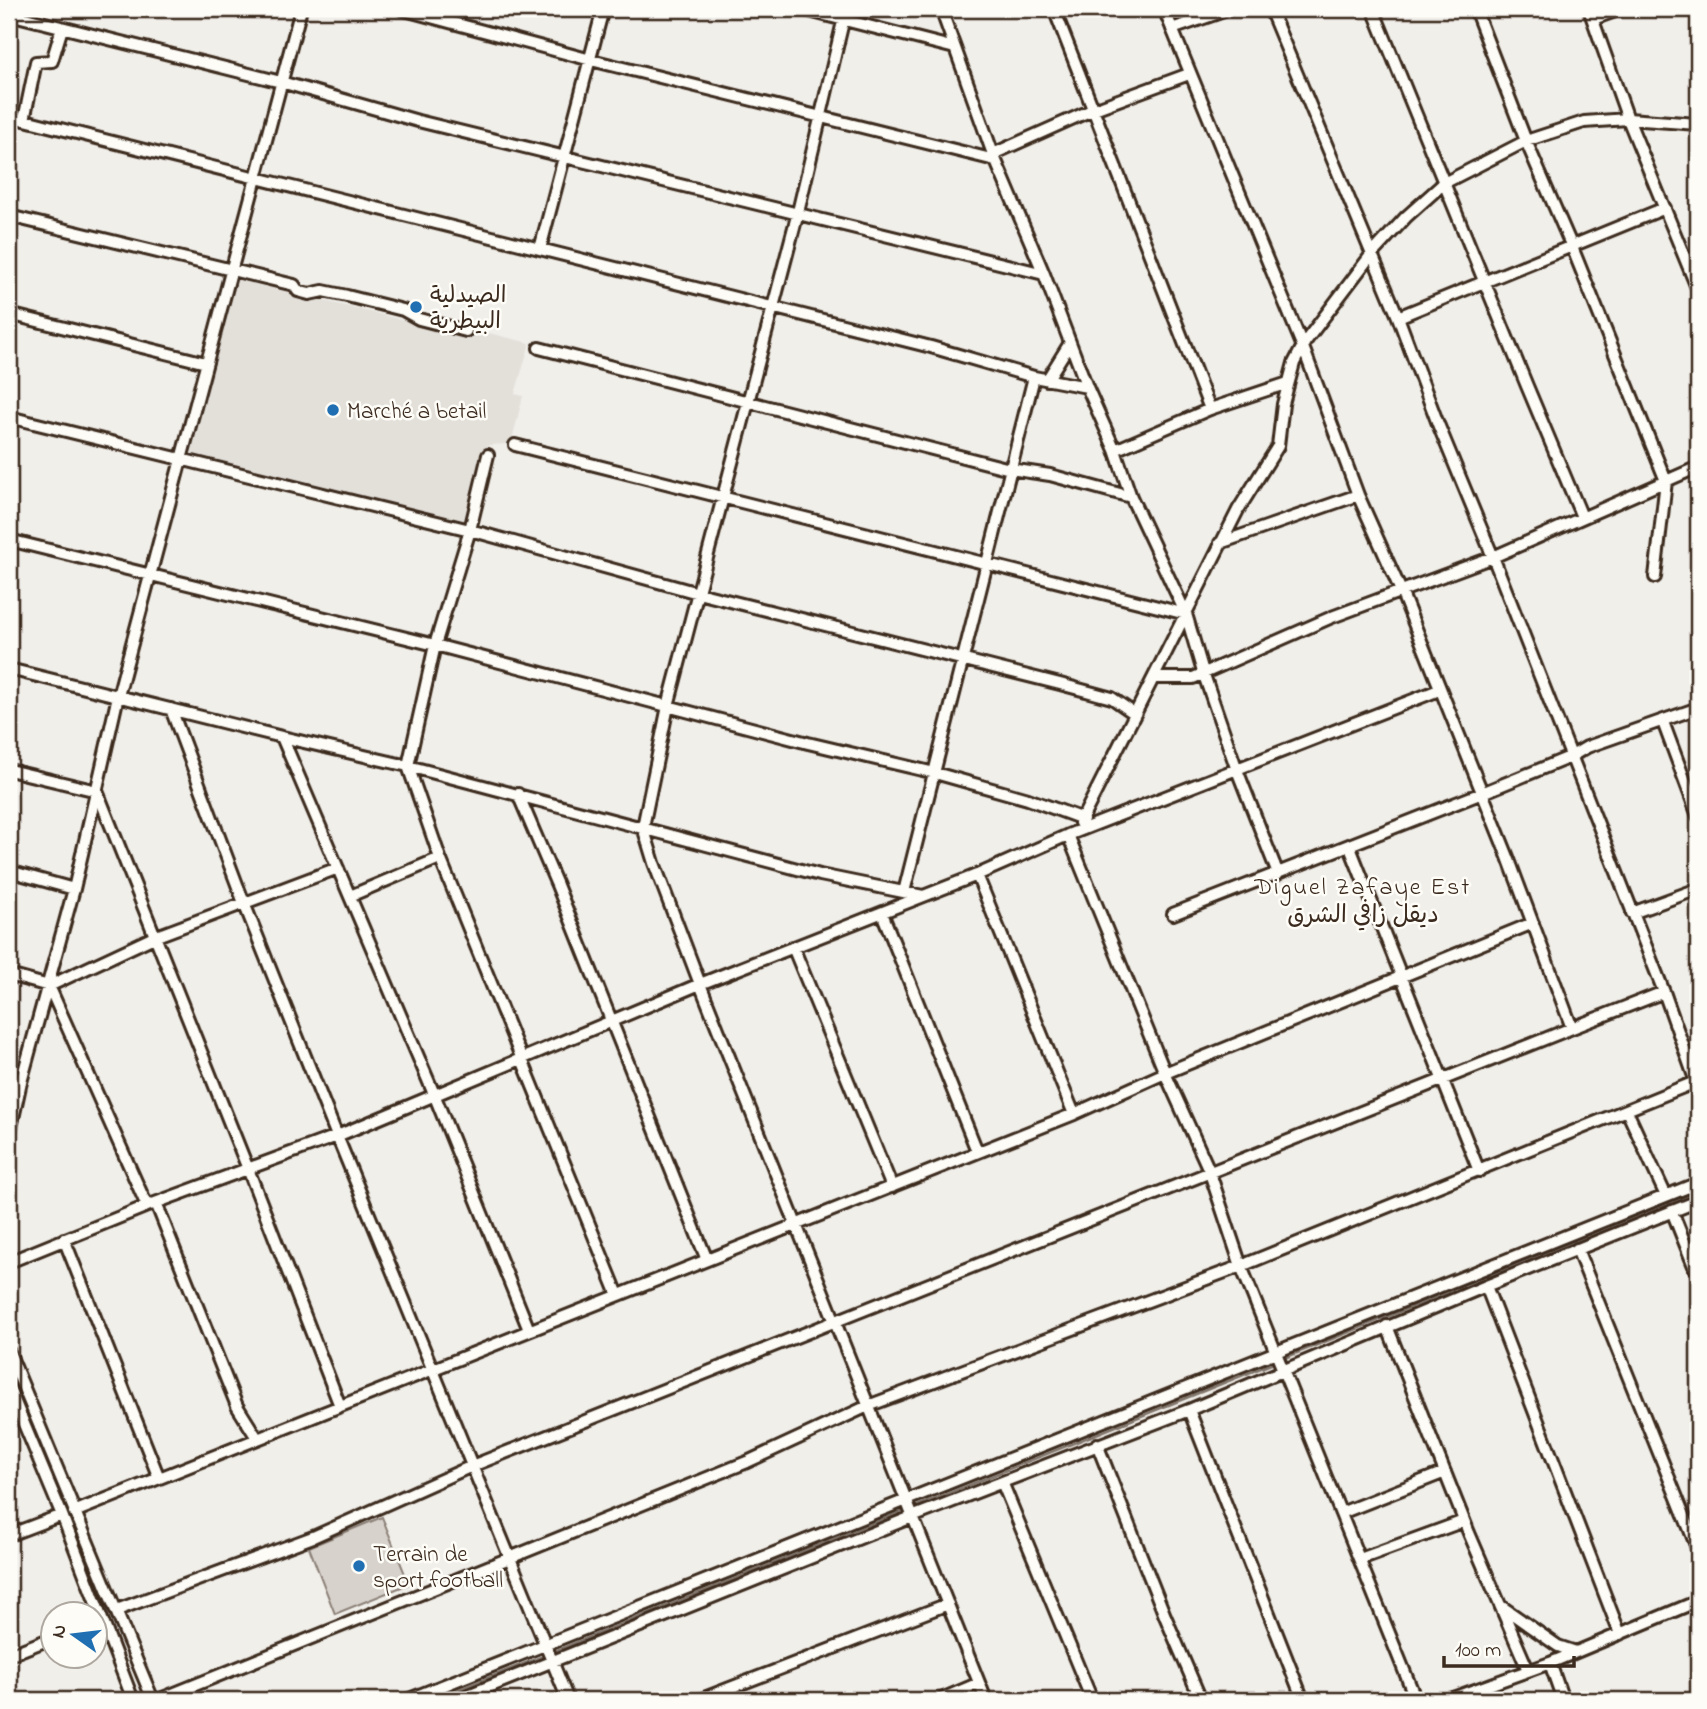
<svg xmlns="http://www.w3.org/2000/svg" width="1707" height="1709" font-family="'Indie Flower','Playpen Sans Arabic',sans-serif">
<style>
.built{fill:#e3e0da}
.green{fill:#d7d2cc;stroke:#897e75;stroke-width:2}
.lines{fill:none;stroke-linecap:round;stroke-linejoin:round}
.stream{stroke:#80746b;stroke-width:2.5}
.minor-casing{stroke:#3b2a1e;stroke-width:16}
.minor{stroke:#fdfcf7;stroke-width:10}
.poi-dot{fill:#1f6fb2;stroke:#fdfcf7;stroke-width:2.5}
.labels{text-anchor:middle;stroke-width:5;stroke-linejoin:round;paint-order:stroke}
.poi-label{font-size:23px;fill:#3b2a1e;stroke:#fdfcf7;text-anchor:start}
.neighbourhood-label{font-size:24px;letter-spacing:2px;fill:#3b2a1e;stroke:#fdfcf7}
</style>
<rect width="100%" height="100%" fill="#f1efea"/>
<filter id="ink" filterUnits="userSpaceOnUse"><feTurbulence type="fractalNoise" baseFrequency=".0143" numOctaves="2"/><feDisplacementMap in="SourceGraphic" scale="14" xChannelSelector="R" yChannelSelector="G"/><feConvolveMatrix kernelMatrix="1 2 1 2 8 2 1 2 1" color-interpolation-filters="sRGB"/></filter>
<g filter="url(#ink)">
<path class="built" d="M234,279L470,336L472,329L530,343L515,394L523,396L511,444L488,445L467,526L188,456Z"/>
<path class="green" d="M382,1517L409,1584L335,1614L309,1547Z"/>
<g class="lines">
<path class="stream" d="M1282,1359L1698,1192
M9,1373L15,1390
M912,1508L1276,1362
M555,1651L906,1510
M120,1652L139,1700
M432,1700L541,1657"/>
<defs>
<path id="minor" d="M401,9L591,60L995,160
M801,9L955,48
M846,9L798,212L668,706L643,827L654,863L700,984L986,1700
M941,9L993,154L1044,274L1087,387L1115,450L1131,497L1186,614L1203,672L1237,770L1278,874
M1054,9L1210,409
M1164,9L1303,347
M1270,9L1398,317L1438,424L1493,557L1664,992L1696,1082
M1373,9L1527,386L1582,517
M1475,9L1526,141L1572,247L1666,481L1655,577
M1589,9L1628,119L1698,290
M9,14L281,82L418,121L1044,274
M1593,19L1621,9
M1172,29L1230,9
M9,116L931,347L1034,377L1087,387
M24,120L36,62L52,61L62,28
M993,154L1094,109L1189,74
M9,216L294,285L298,291L309,294L323,291L347,296L403,310L419,319L466,331
M540,249L603,9
M9,314L206,363
M1398,317L1665,208
M1303,347L1358,495L1401,591L1508,857L1572,1028L1664,992
M539,348L1010,469L1050,475L1131,497
M1047,380L1070,343
M9,417L470,530L698,593L1060,684L1112,698L1135,714
M515,445L1186,614
M1115,450L1210,409L1288,383
M488,455L470,530L435,645L408,766L440,858L618,1295
M9,540L435,645L808,743L935,773L1028,799L1083,819
M1220,543L1358,495
M9,669L282,737L408,766L820,875L923,896
M1154,678H1193L1332,617L1493,557L1698,467
M171,709L244,903L337,1136L568,1700
M1663,722L1698,816
M282,737L434,1094L529,1330
M9,770L97,791L248,1169L340,1406
M518,794L557,885L707,1260
M1080,823L1238,510L1278,446L1283,404L1294,363L1305,342L1371,255L1406,217L1444,183L1526,141L1584,122L1628,119L1698,124
M1068,835L1165,1073L1209,1170L1241,1266L1416,1700
M1349,845L1479,1171
M9,871L74,889
M977,875L1074,1114
M904,892L1034,377
M350,896L440,858
M882,913L977,1151
M1632,913L1698,889
M1173,914L1482,793L1570,757L1587,747L1698,708
M793,947L892,1187
M9,975L49,986L154,937L338,868
M49,986L147,1206
M1627,1111L1666,1196
M9,1137L20,1086L74,889L118,696L301,9
M156,1203L237,1406L257,1438
M1672,1211L1698,1276
M64,1239L159,1478
M1577,1249L1698,1550
M9,1262L147,1206L337,1136L700,984L977,875L1068,835L1439,690
M1486,1286L1620,1634
M1387,1326L1469,1533L1528,1670
M9,1352L153,1700
M9,1388L62,1515L133,1700
M1189,1410L1303,1700
M1097,1444L1165,1616L1201,1700
M1002,1482L1092,1700
M74,1512L1074,1114L1165,1073L1533,923
M1341,1513L1445,1472
M9,1535L62,1515
M1360,1559L1464,1521
M1501,1606L1558,1646L1576,1652
M117,1610L313,1537L472,1466L1572,1028
M9,1655L52,1638
M1550,1663L1563,1700
M158,1700L747,1462L868,1406L1241,1266L1698,1081
M407,1700L1698,1183
M456,1700L912,1517L1189,1410L1486,1286L1698,1201
M699,1700L948,1604
M939,1700L979,1683
M1447,1700L1550,1663L1698,1601"/>
</defs>
<use href="#minor" class="minor-casing"/>
<use href="#minor" class="minor"/>
</g>
</g>
<g class="poi-dot">
<circle cx="416" cy="307" r="7"/>
<circle cx="333" cy="410" r="7"/>
<circle cx="359" cy="1566" r="7"/>
</g>
<g class="labels">
<g class="poi-label">
<text x="430" y="302">الصيدلية<tspan x="430" dy="26">البيطرية</tspan></text>
<text x="347" y="418">Marché a betail</text>
<text x="373" y="1561">Terrain de<tspan x="373" dy="26">sport football</tspan></text>
</g>
<g class="neighbourhood-label">
<text x="1363" y="894">Diguel Zafaye Est<tspan x="1363" dy="28">ديقل زافي الشرق</tspan></text>
</g>
</g>
<rect width="1707" height="1709" fill="none" stroke="#fdfcf7" stroke-width="35"/>
<rect x="18" y="18" width="1672" height="1674" fill="none" stroke="#3b2a1e" stroke-width="2.5" filter="url(#ink)"/>
<g transform="translate(74 1635) rotate(284)"><circle r="33" fill="#fdfcf7" stroke="#afa8a0" stroke-width="2"/>
<path d="M0-5L12 26L0 18L-12 26Z" fill="#1f6fb2"/>
<text y="-10" font-size="19" font-weight="bold" text-anchor="middle" fill="#3b2a1e">N</text>
</g>
<path d="M1444 1656v10h130v-10" fill="none" stroke="#3b2a1e" stroke-width="3.5"/>
<text x="1455" y="1656" font-size="21" fill="#3b2a1e" stroke="#fdfcf7" stroke-width="5" paint-order="stroke">100 m</text>
</svg>
